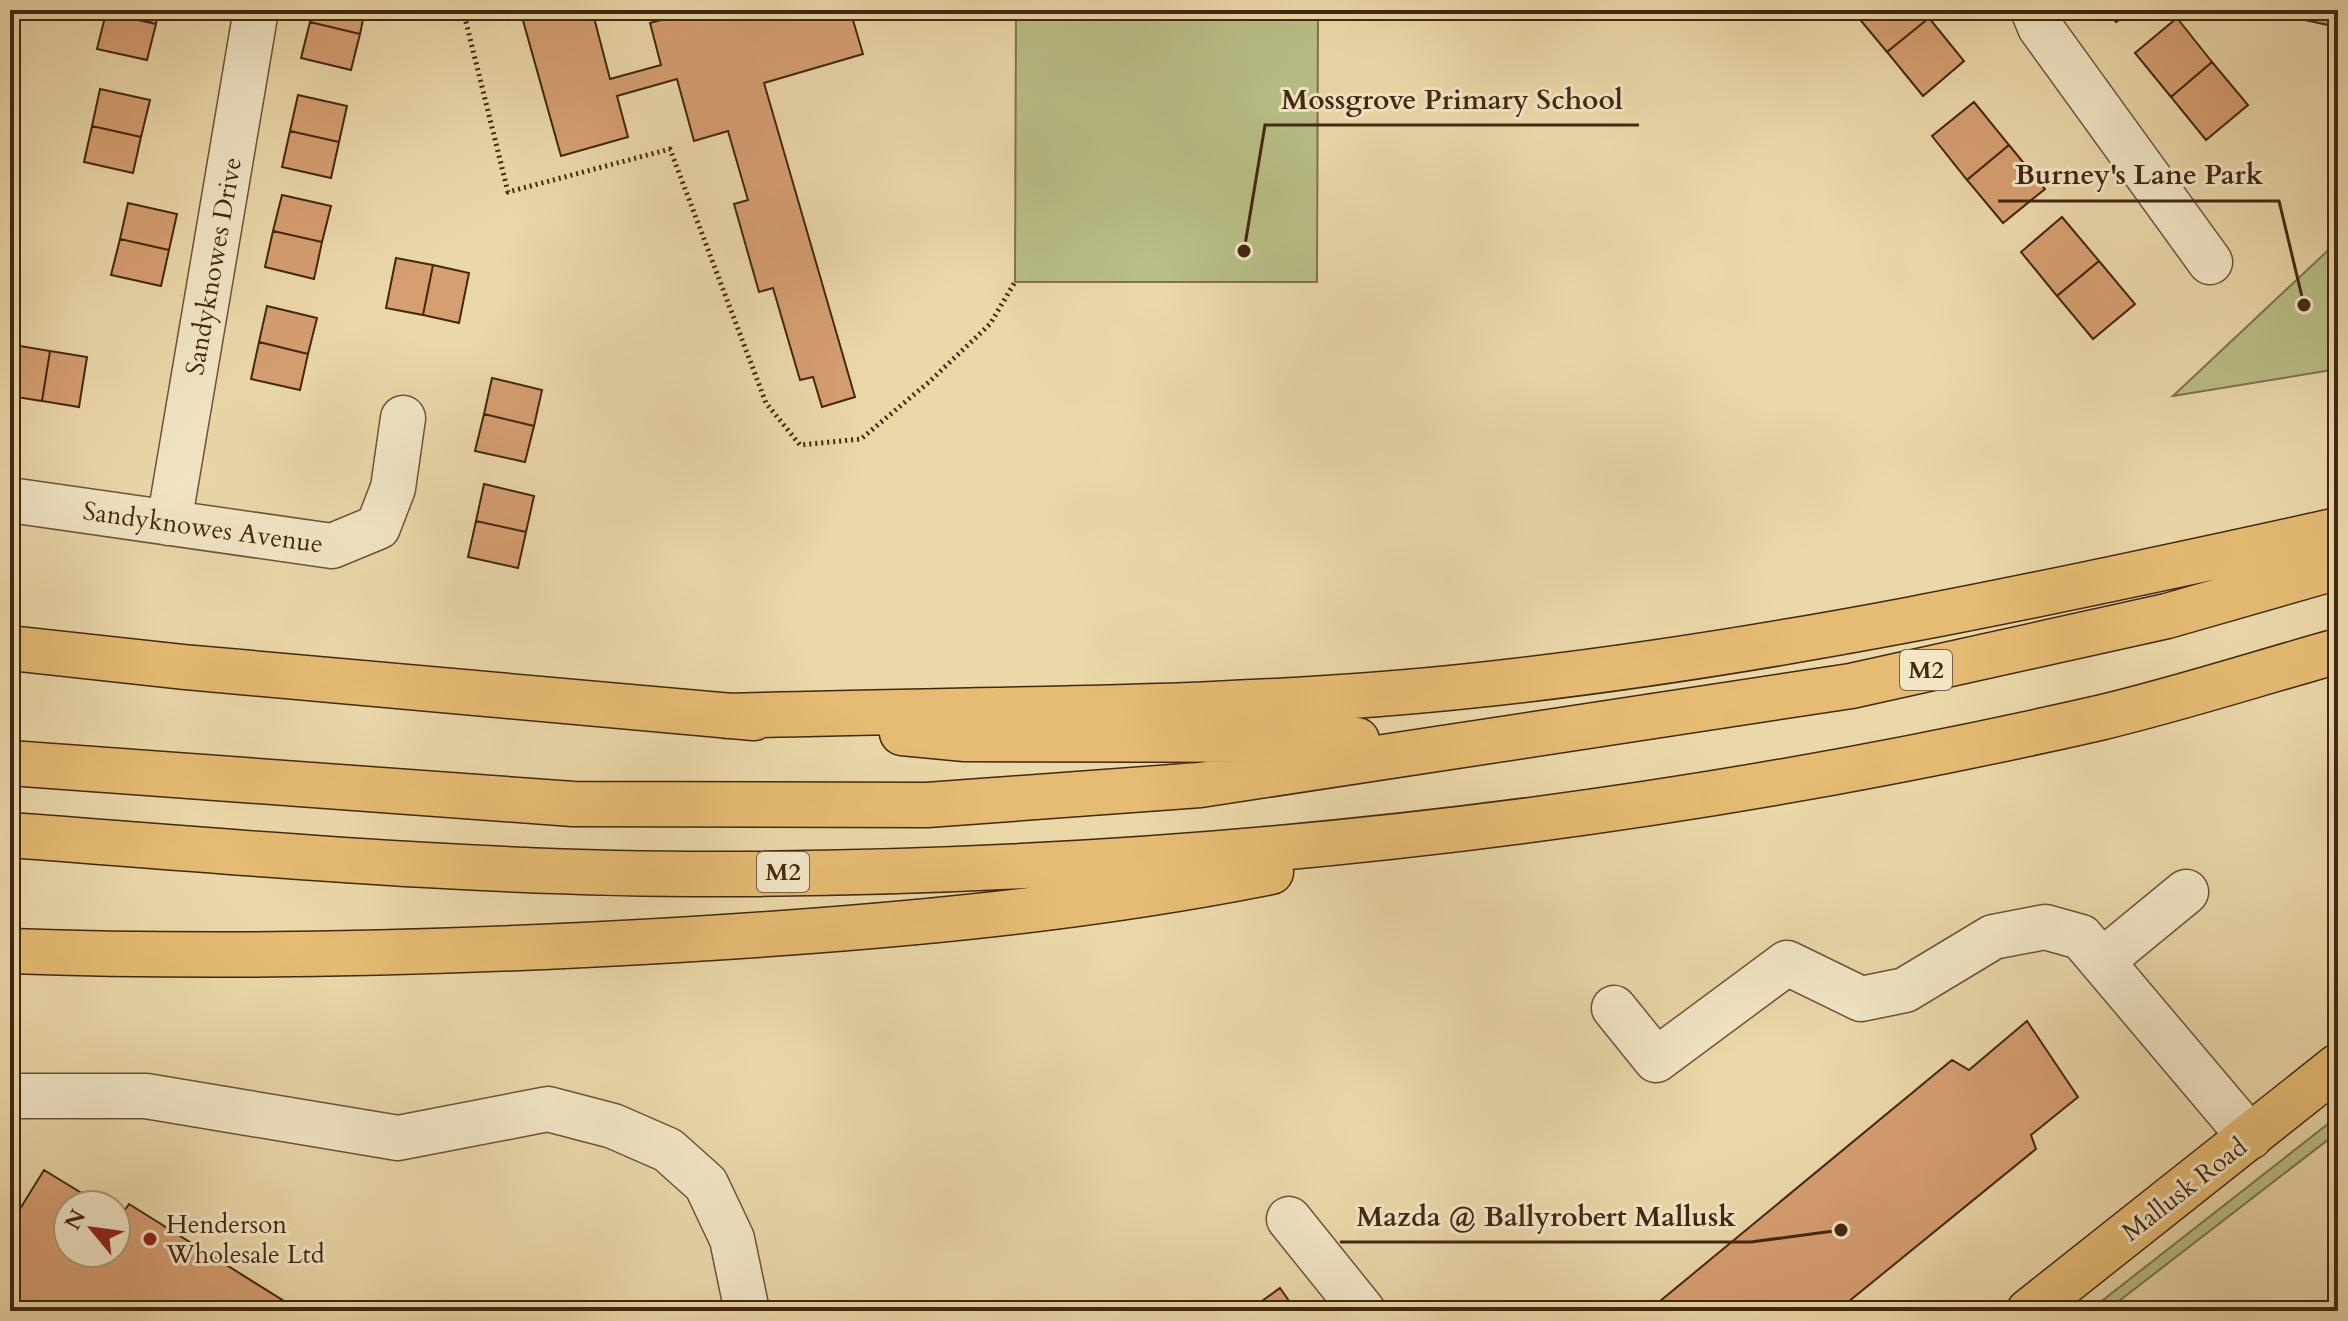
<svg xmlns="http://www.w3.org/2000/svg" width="2348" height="1321" font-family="Cardo,serif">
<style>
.green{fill:#b9be86;stroke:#7e724c;stroke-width:2}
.building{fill:#d69f72;stroke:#432711;stroke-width:2}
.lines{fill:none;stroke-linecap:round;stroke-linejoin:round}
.minor-casing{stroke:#6d5337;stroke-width:47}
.major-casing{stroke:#432711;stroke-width:47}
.highway-casing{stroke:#432711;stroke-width:47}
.path{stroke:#432711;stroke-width:5;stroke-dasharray:2 4;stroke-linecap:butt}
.minor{stroke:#f2e6c7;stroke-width:44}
.major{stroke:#e6bc74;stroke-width:44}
.highway{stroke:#e6bc74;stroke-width:44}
.poi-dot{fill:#8f2418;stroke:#f2e6c7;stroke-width:3}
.labels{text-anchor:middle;stroke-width:6;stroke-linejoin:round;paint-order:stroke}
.shield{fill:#f2e6c7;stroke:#786048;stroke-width:2}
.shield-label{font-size:24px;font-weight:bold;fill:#432711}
.street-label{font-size:26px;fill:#432711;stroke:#f2e6c7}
.poi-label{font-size:26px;fill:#432711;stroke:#f2e6c7;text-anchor:start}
.leader{fill:none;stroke:#432711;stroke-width:3}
.callout-dot{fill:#432711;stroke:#f2e6c7;stroke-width:3}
.callout-label{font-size:28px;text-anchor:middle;font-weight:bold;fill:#432711;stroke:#f2e6c7;stroke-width:6;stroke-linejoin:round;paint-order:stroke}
</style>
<rect width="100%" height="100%" fill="#ebd8a9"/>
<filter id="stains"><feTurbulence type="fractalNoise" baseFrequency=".0025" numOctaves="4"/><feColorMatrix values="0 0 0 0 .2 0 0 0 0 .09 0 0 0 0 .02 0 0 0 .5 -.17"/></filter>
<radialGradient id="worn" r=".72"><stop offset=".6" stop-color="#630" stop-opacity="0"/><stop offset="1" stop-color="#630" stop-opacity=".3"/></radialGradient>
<path class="green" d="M1016,10H1318L1317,282H1015Z
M2338,241V369L2173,396Z
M2338,1116V1132L2106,1311H2089Z"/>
<path class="building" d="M107,10H159L156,24Z
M313,10H365L360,34L310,22Z
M505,10H592L610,79L661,65L650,23L672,17L671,10H850L863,54L764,83L855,397L822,407L813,377L800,380L773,288L759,292L734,204L748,200L728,131L694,141L677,79L617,96L628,137L561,156L522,17L508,20Z
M1852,10H1922L1929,18L1887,52Z
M2107,10H2133L2116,22Z
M2274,10H2332L2328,25L2273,13Z
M2332,10H2338V27L2328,25Z
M106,13L156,24L147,60L97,49Z
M1929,18L1964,61L1923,96L1887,52Z
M2177,18L2212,62L2171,97L2135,53Z
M310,22L360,34L351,70L301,58Z
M2212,62L2248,105L2206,140L2171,97Z
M100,89L150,100L141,137L92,126Z
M298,95L347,106L339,142L290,131Z
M1974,102L2009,145L1967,180L1932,136Z
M92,126L141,137L133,173L84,162Z
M290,131L339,142L331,178L282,167Z
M2009,145L2045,189L2003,223L1967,180Z
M282,195L331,206L322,242L273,231Z
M128,203L177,214L169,250L120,239Z
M2062,217L2099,261L2057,296L2021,252Z
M273,231L322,242L314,279L265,267Z
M120,239L169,250L161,286L111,275Z
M396,258L433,265L423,315L386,308Z
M2099,261L2135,304L2093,339L2057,296Z
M433,265L469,273L459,323L423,315Z
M267,306L317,318L308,354L259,342Z
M259,342L308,354L300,390L251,379Z
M14,345L50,351L42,401L10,396Z
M50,351L87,357L79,407L42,401Z
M492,378L542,390L534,426L484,414Z
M484,414L534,426L525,462L475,451Z
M484,484L534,496L526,532L476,521Z
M476,521L526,532L518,568L468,557Z
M2027,1021L2078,1097L2031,1135L2036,1149L1837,1311H1648L1952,1060L1969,1070Z
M44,1170L101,1205H68V1253H116V1214L120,1217L129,1204L300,1311H10V1225Z
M1280,1288L1296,1311H1248Z"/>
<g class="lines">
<defs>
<path id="minor" d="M2033,10L2040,27L2210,262
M10,500L332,546L378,527L393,488L403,418
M169,523L256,10
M2102,961L2186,892
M1614,1008L1656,1060L1787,963L1861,999L1905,990L1993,937L2045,927L2081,937L2250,1137
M10,1096H146L398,1138L548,1109L613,1126L668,1150L706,1184L732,1239L747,1311
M1289,1219L1363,1311"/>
<path id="major" d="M2029,1311L2338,1066"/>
<path id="highway" d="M10,648L184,667L754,718
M727,716C977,708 1230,712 1478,685C1769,654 2053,593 2338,530
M902,733L965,739L1357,740
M10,763L573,804L927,805L1200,785L1851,686L2167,616L2338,567
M10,835C249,853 489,875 729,874C1189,872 1651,820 2099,718C2179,699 2259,673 2338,651
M10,951C233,959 455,953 677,940C877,928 1075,911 1271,872"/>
</defs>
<use href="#minor" class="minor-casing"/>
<use href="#major" class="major-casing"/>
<use href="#highway" class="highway-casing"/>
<path class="path" d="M463,10L508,192L670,149L766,403L800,445L861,439L929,382L990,324L1015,282"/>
<use href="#minor" class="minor"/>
<use href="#major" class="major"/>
<use href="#highway" class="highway"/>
</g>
<circle class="poi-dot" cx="150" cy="1239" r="8"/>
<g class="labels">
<g class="shield">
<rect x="1900" y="650" width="52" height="40" rx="6"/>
<rect x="757" y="852" width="52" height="40" rx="6"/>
</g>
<g class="shield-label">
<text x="1926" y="678">M2</text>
<text x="783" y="880">M2</text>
</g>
<g class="street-label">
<text transform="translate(213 266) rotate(-80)" y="9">Sandyknowes Drive</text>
<text transform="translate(203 527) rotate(8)" y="9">Sandyknowes Avenue</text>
<text transform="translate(2184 1189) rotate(-38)" y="9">Mallusk Road</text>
</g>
<g class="poi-label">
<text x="166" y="1233">Henderson<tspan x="166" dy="30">Wholesale Ltd</tspan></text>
</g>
</g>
<path class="leader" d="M1244 251L1265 125H1639M2304 305L2279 201H1998M1841 1230L1751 1242H1340"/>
<g class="callout-dot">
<circle cx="1244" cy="251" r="8"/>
<circle cx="2304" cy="305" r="8"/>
<circle cx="1841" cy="1230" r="8"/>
</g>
<g class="callout-label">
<text x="1452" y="109">Mossgrove Primary School</text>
<text x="2139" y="184">Burney's Lane Park</text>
<text x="1546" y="1226">Mazda @ Ballyrobert Mallusk</text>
</g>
<rect width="2348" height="1321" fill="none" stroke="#ebd8a9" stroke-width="40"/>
<rect x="12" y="12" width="2324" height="1297" fill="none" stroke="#432711" stroke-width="4"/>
<rect x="20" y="20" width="2308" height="1281" fill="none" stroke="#432711" stroke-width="2"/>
<g transform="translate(92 1229) rotate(299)"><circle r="38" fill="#f2e6c7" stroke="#ac9a7e" stroke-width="2"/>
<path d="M0-6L14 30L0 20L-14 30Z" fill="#8f2418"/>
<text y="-12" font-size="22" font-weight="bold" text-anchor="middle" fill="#432711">N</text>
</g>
<rect width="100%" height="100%" filter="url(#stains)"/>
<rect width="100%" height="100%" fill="url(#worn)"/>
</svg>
